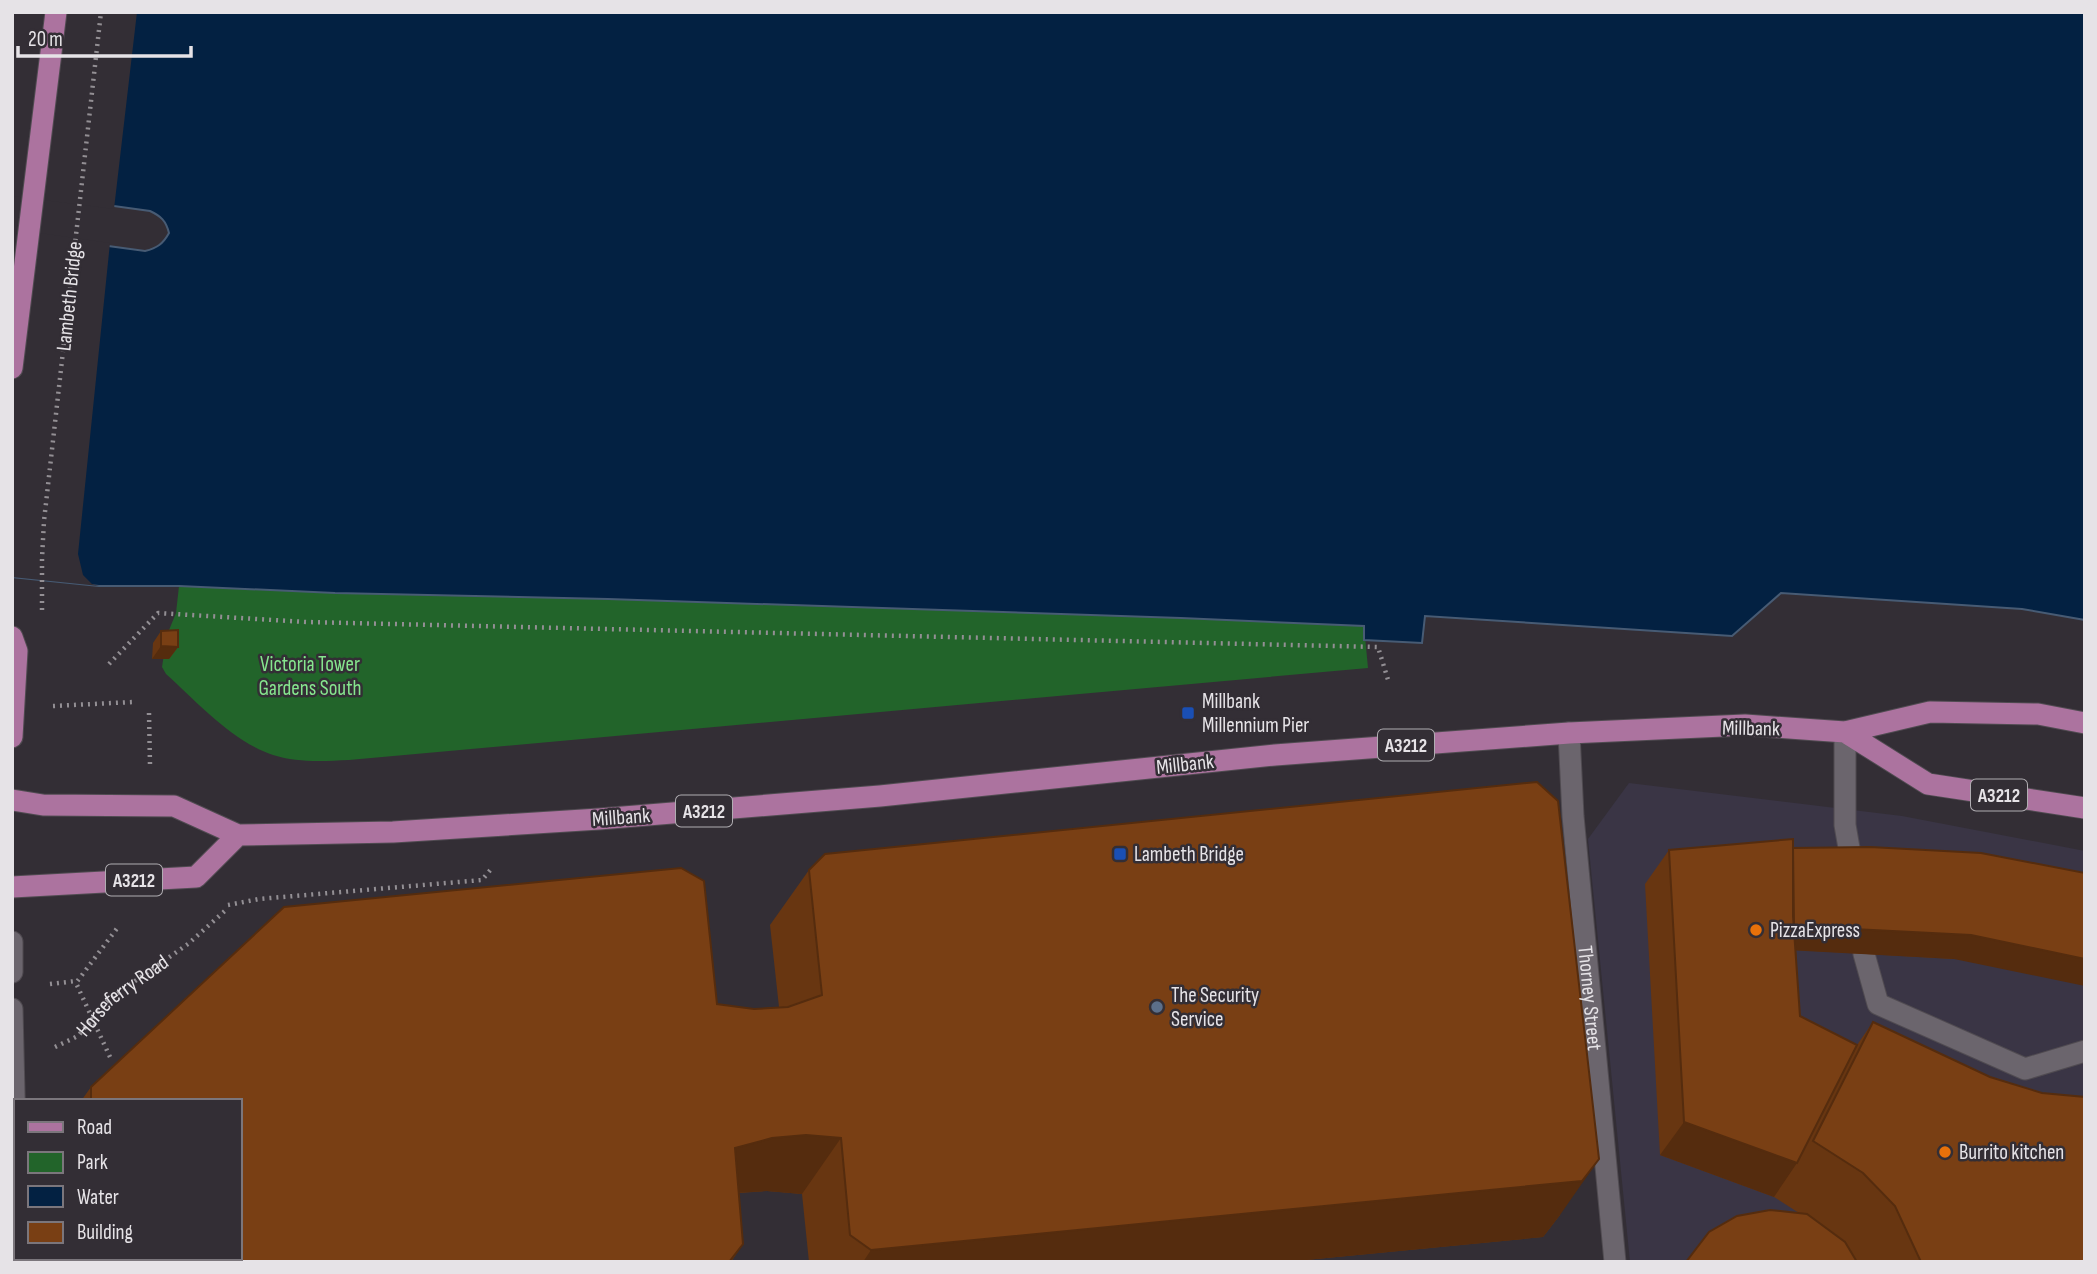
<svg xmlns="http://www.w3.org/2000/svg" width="2097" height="1274" font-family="'Sofia Sans Condensed',sans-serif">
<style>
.commercial{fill:#3a3545}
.green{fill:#22642a}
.water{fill:#032142;stroke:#475b74;stroke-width:2}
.pier{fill:#332e35}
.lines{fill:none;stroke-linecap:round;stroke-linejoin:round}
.lane-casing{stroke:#504b51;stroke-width:23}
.street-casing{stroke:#504b51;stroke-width:23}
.secondary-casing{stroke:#504b51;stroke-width:23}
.primary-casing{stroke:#504b51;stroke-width:23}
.path{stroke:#938f94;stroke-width:4.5;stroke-dasharray:2 5;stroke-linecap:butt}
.lane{stroke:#6b656d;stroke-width:21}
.street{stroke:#6b656d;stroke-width:21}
.secondary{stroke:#6b656d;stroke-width:21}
.primary{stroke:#ac739f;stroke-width:21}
.wall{fill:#683611}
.shaded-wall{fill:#552c0e}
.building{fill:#793f14;stroke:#552c0e;stroke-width:2}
.transit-dot{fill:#1a4fb4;stroke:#332e35;stroke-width:2.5}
.food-dot{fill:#e8710a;stroke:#332e35;stroke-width:2.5}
.service-dot{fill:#5c6f8a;stroke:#332e35;stroke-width:2.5}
.labels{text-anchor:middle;stroke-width:5;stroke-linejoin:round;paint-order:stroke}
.shield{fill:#332e35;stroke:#b0adb2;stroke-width:2}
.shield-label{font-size:19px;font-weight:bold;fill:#e6e3e7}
.street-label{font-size:21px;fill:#e6e3e7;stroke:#332e35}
.park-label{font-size:21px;fill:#86e68e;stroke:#332e35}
.poi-label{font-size:21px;fill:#e6e3e7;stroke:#332e35;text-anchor:start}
</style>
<rect width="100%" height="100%" fill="#332e35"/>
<path class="commercial" d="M1629,783L1902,816L2085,851V1262H1630L1588,839Z"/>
<path class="green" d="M179,586C322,592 465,595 608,599C860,606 1112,615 1364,626L1368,668L349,760C324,761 298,763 273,755C233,742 197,702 166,674L162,667L167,635L176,613Z"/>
<path class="water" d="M12,12H2085V620L2022,609L1781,593L1732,636L1425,616L1422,643L1364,640V626L1181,618L608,599L335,593L179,586H99L12,577V233L145,251C157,248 163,244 169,233C166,221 161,216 150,211L12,192Z"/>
<path class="pier" d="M12,12H137L114,209L12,196Z
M12,229L110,243L78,554L83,575L92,584L99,586L12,577Z"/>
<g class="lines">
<defs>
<path id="lane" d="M1845,732V825L1853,871
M1864,954L1878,1004L2025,1069L2085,1051"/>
<g id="street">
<path id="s2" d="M1569,733L1573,816L1615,1262"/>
</g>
<path id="secondary" d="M12,942V972
M12,1009L15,1135L12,1143"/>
<path id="primary" d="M12,368L56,12
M12,637L17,651L12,737
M1845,732L1928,784L2085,808
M12,800L43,805L174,806L238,835L393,832L599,819L880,796L1275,755L1569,733L1745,725L1845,732L1930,712L2038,714L2085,723
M12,887L196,877L238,835"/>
</defs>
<use href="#lane" class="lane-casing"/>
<use href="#street" class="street-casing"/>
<use href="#secondary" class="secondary-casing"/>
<use href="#primary" class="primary-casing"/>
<g class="path">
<path d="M42,610V558L44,521L101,12"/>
<path d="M109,664L158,613L306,622L1378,647L1389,683"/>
<path d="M53,706L133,702"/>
<path d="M149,713L150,765"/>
<path d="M228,905L259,899L482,880L492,868"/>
<path d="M50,984L76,981"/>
<path id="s1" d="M55,1047L78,1036L108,1000L188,944L227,909"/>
<path d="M110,1057L76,983L118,927"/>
</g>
<use href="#lane" class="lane"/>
<use href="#street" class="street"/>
<use href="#secondary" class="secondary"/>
<use href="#primary" class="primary"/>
</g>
<path class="wall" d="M161,631L178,647L169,659H152L153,643Z
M1793,848L1954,959L1796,950L1800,1016L1857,1045L1873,1022L2085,1262H1686L1799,1213L1774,1197L1660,1155L1645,884L1669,850Z
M809,870L1560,1215L1543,1237L1285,1262H809L802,1194L767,1191L739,1193L743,1244L731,1262H51V1258H240V1101H81L91,1087L717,1004L754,1009L779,1007L770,925Z"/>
<path class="shaded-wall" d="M161,646L178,647L169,659H152Z
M1786,925L1971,935L2085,959V986L1954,959L1770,949Z
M1684,1122L1797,1163L1774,1197L1660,1155Z
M806,1135L841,1138L802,1194L767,1191L733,1193L735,1148L772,1138Z
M1599,1159L1560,1215L1543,1237L1285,1262H863L871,1250Z"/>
<path class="building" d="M178,630V647L161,646V631Z
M1537,782L1558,801L1599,1159L1582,1181L871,1250L850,1235L841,1138L806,1135L772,1138L735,1148L743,1244L729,1262H90V1258H240V1101H91V1087L284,907L681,868L704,881L717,1004L754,1009L788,1007L822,995L809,870L825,854Z
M1793,839V916L1800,1016L1857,1045L1797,1163L1684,1122L1669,850Z
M1870,847L1981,853L2085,873V959L1971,935L1794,926L1793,848Z
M1873,1022L1990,1077L2042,1093L2085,1097V1262H1921L1895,1206L1863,1173L1813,1141Z
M1770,1210L1807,1214L1845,1242L1857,1262H1686L1709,1232L1737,1216Z"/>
<g class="transit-dot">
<rect x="1181" y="706" width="14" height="14" rx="3.5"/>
<rect x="1113" y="847" width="14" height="14" rx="3.5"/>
</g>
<g class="food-dot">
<circle cx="1756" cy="930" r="7"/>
<circle cx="1945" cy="1152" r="7"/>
</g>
<circle class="service-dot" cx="1157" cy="1007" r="7"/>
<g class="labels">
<g class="shield">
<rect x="1378" y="729.5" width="56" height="31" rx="5"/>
<rect x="1971" y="779.5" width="56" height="31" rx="5"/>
<rect x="676" y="795.5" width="56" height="31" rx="5"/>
<rect x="106" y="864.5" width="56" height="31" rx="5"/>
</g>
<g class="shield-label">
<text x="1406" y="752">A3212</text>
<text x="1999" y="802">A3212</text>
<text x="704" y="818">A3212</text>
<text x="134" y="887">A3212</text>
</g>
<g class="street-label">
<text transform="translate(69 296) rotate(-84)" y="7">Lambeth Bridge</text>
<text transform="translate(1751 728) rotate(1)" y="7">Millbank</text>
<text transform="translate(1185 764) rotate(-6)" y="7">Millbank</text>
<text transform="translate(621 817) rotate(-4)" y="7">Millbank</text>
<text dy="7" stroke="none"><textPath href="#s1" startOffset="86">Horseferry Road</textPath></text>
<text dy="7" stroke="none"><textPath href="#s2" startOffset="266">Thorney Street</textPath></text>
</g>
<g class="park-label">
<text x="310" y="671">Victoria Tower<tspan x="310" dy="24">Gardens South</tspan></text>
</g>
<g class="poi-label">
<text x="1202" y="708">Millbank<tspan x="1202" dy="24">Millennium Pier</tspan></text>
<text x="1134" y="861">Lambeth Bridge</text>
<text x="1770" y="937">PizzaExpress</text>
<text x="1171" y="1002">The Security<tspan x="1171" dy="24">Service</tspan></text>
<text x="1959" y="1159">Burrito kitchen</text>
</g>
</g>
<rect width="2097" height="1274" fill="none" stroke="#e6e3e7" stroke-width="28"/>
<rect x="14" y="1099" width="228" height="161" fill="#332e35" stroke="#7b767c" stroke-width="2"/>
<rect x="28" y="1122" width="35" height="10" fill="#ac739f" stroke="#7b767c" stroke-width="2"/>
<text x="77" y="1134" font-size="21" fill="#e6e3e7">Road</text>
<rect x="28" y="1152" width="35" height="21" fill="#22642a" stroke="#7b767c" stroke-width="2"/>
<text x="77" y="1169" font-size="21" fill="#e6e3e7">Park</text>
<rect x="28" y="1186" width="35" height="21" fill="#032142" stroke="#7b767c" stroke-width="2"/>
<text x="77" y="1204" font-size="21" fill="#e6e3e7">Water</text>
<rect x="28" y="1222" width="35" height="21" fill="#793f14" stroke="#7b767c" stroke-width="2"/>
<text x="77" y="1239" font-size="21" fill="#e6e3e7">Building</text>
<path d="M18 46v10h173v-10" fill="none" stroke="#e6e3e7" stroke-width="3.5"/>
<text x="28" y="46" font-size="21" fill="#e6e3e7" stroke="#332e35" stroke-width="5" paint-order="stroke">20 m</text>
</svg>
